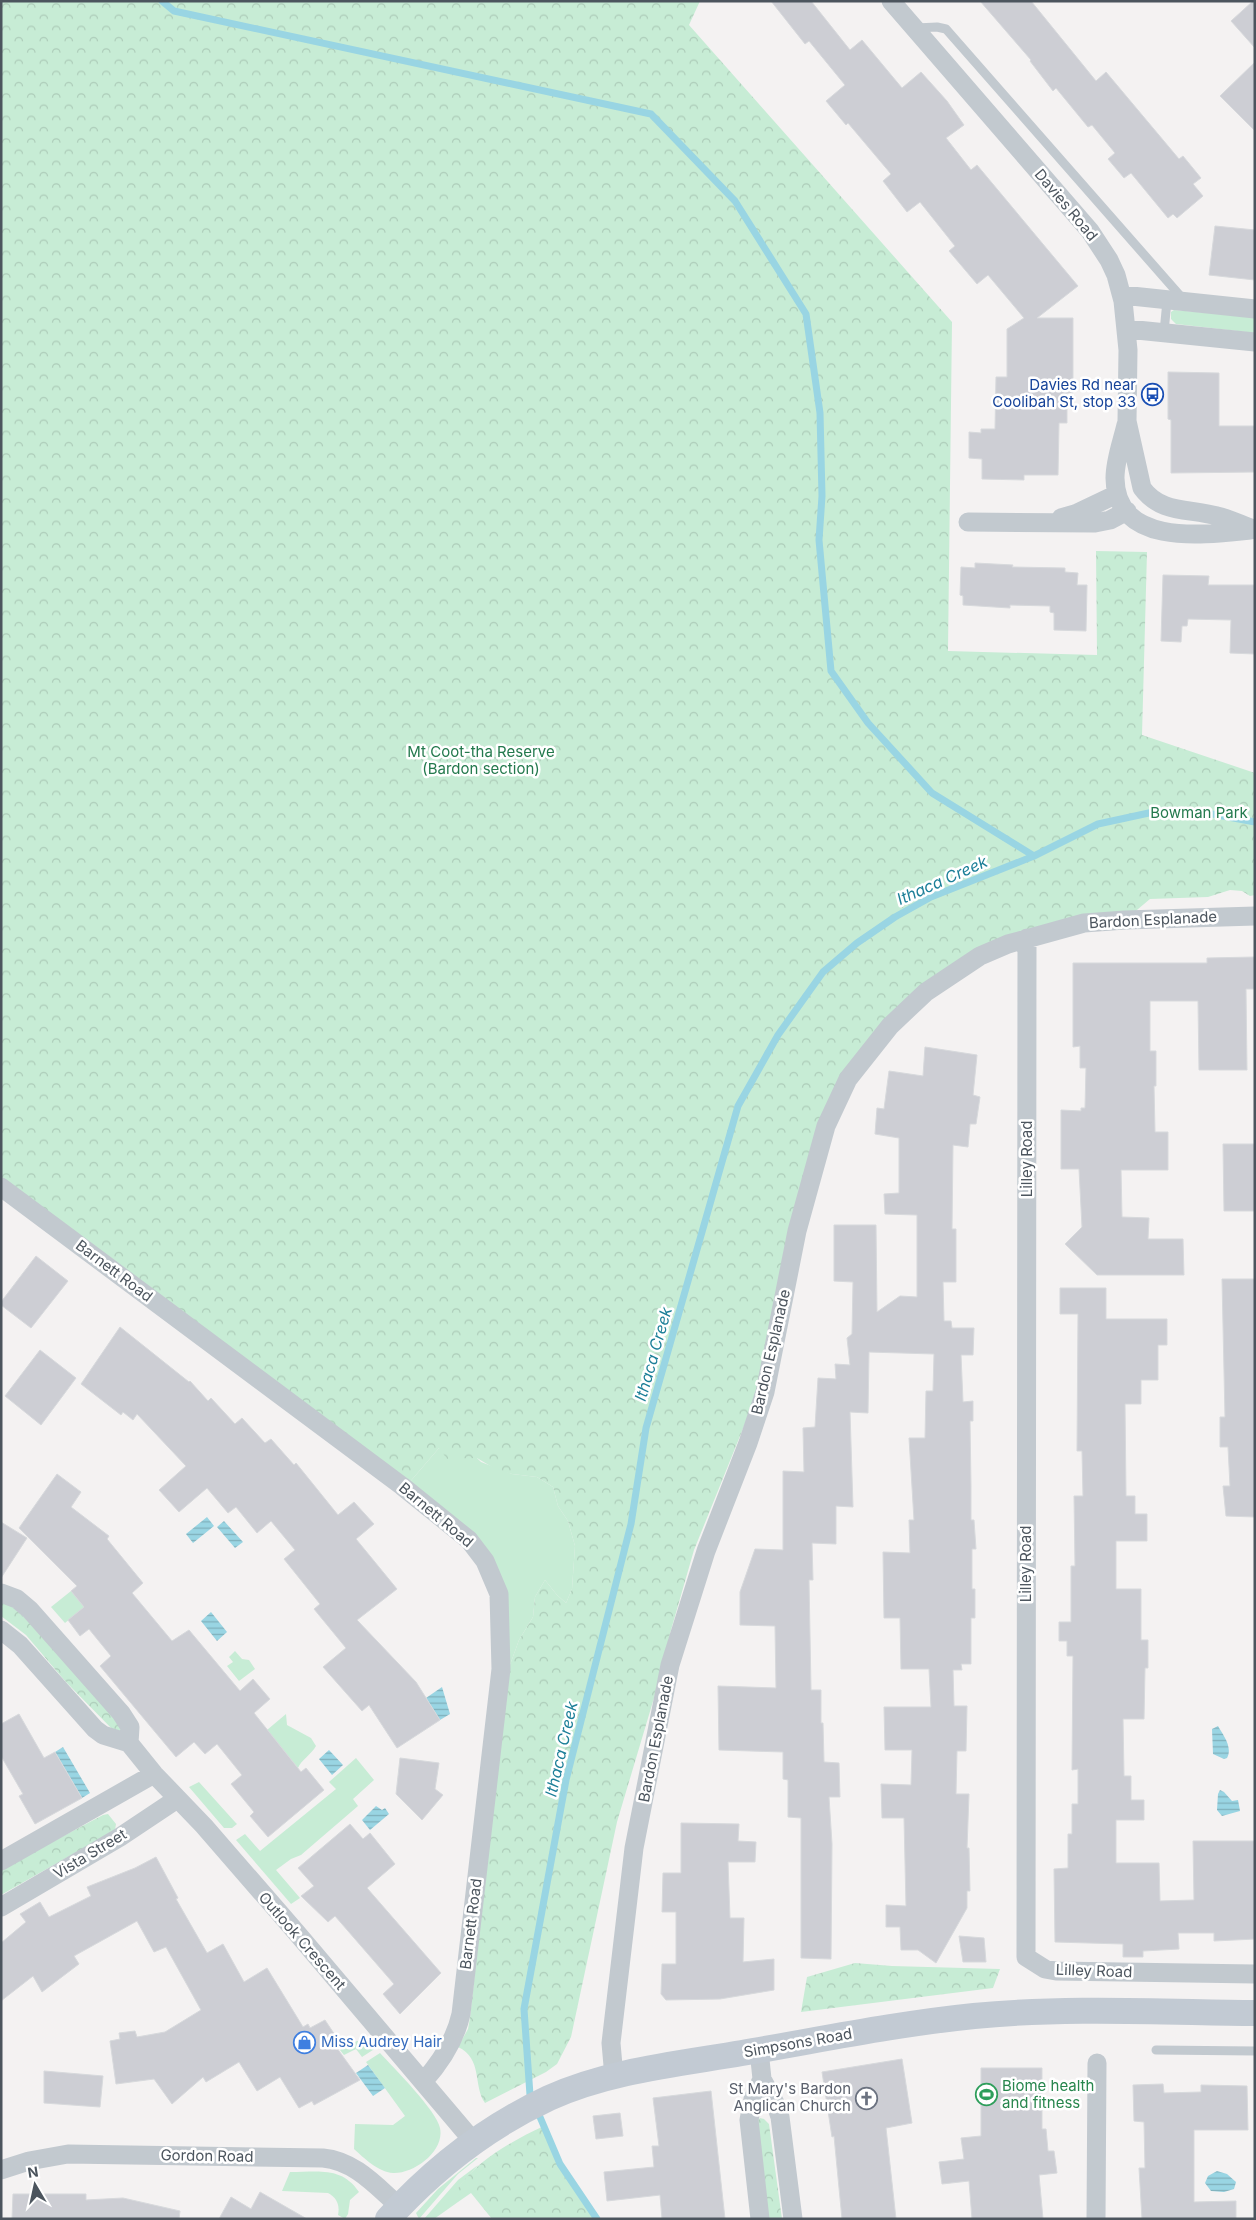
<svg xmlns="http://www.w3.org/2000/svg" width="1256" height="2220" font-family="Inter,sans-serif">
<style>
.green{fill:#c7ecd5}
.forest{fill:url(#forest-crowns)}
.water{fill:url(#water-rules)}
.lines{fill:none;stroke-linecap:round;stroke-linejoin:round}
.stream{stroke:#99d5e3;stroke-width:7}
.building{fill:#cdced4;stroke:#d7d9dc}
.lane{stroke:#c2c9cf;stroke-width:9}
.street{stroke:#c2c9cf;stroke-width:19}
.secondary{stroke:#c2cad3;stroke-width:26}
.labels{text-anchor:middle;stroke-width:5;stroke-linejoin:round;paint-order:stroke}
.street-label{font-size:15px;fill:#4c555e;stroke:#fff}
.transit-label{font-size:15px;fill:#164399;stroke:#fff;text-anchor:end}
.park-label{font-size:15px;fill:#23794d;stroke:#fff}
.shop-label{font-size:15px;fill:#366cbe;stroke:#fff;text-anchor:start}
.leisure-label{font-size:15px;fill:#27864d;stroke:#fff;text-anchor:start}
.worship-label{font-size:15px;fill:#5b616d;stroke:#fff;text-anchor:end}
.water-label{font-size:16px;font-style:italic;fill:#1c7f98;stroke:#fff}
</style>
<defs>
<pattern id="forest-crowns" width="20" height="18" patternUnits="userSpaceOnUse" patternTransform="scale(1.25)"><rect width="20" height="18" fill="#c7ecd5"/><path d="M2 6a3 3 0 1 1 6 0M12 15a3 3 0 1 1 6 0" fill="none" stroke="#adccb9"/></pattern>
<pattern id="water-rules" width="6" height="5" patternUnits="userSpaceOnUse" patternTransform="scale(1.25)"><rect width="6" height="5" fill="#99d5e3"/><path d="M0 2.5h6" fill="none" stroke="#7fb0bb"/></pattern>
</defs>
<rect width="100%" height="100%" fill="#f4f2f2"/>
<path class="green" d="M1174,310L1255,317V333L1176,324L1171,319V312Z
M439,1448L471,1458H477L481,1462L512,1474L537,1477L553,1487L558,1506L568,1521L575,1546L572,1589L566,1603L557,1595L545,1580L535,1597L533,1617L519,1640L507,1673L506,1594L409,1483Z
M71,1591L84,1607L65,1623L51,1607Z
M235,1651L242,1659L249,1660L255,1669L239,1681L227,1666L233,1662L229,1657Z
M286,1714L287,1725L311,1738L316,1746C311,1755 301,1760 298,1768L267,1730Z
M356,1758L374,1780L353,1799L358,1806L301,1855L291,1859L276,1870L300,1898L291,1904L236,1840L245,1834L260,1851L336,1789L329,1782Z
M199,1782L235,1822L237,1824L232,1828H224L189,1787Z
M368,2039L376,2048L362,2057L356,2049L344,2055L340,2050L357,2041Z
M380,2053C393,2067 437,2111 440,2128C445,2151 414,2174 393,2173C378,2172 364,2158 354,2149L355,2124L393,2125L405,2116L366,2062Z
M476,2158H478L458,2174L419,2219L416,2213L438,2189Z
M478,2165L458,2188V2202L434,2219H424L458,2180Z
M290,2172C318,2172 342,2166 359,2192L350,2200L348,2214L345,2219L338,2215C340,2205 337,2198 328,2193L282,2191Z"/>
<path class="forest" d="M1,1H700L689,25L952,322L948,651L1097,655L1096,551L1147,552L1142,735L1255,773V895L1250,896L1242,891L1230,890L1208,897L1150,899L1125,920L979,952L844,1074L759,1389L694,1550L671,1630L654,1698L617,1822L571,2037L557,2064L546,2072L485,2103C473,2087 483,2058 458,2047L468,2029L470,2018L507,1673L519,1640L533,1617L535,1597L545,1580L557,1595L566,1603L572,1589L575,1546L568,1521L558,1506L553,1487L537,1477L512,1474L497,1470L477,1458L447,1459L439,1448L409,1483L1,1177Z
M1,1601L8,1603L24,1617L118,1719L125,1732H115L65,1681L26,1635L1,1616Z
M108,1814L116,1824L115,1830L1,1895V1869L103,1815Z
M855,1963L892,1966L1000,1969L993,1988L801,2012L807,1977Z
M760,2118L764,2119L769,2124L782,2219H766L757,2121Z
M544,2126L560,2164L597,2219H492L471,2193L458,2202V2188C479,2159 512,2141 544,2126Z"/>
<path class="water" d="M207,1517L214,1526L193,1543L186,1534Z
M224,1521L243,1542L235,1548L217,1527Z
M211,1612L227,1632L217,1641L201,1621Z
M442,1687L450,1714L440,1720L426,1698Z
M1218,1726C1223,1735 1233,1747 1227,1758L1224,1759L1213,1754L1212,1729Z
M63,1747L90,1793L82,1798L55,1752Z
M329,1750L343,1765L332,1775L319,1759Z
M1220,1790L1224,1792L1232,1801L1238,1800L1240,1811L1222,1816L1217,1810L1218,1794Z
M376,1806L382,1810L385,1808L389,1814L370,1830L362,1820Z
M368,2065L385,2088L373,2096L356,2073Z
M1217,2171L1227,2174L1236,2182L1234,2189L1224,2192L1211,2191L1205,2183L1208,2176Z"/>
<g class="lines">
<path class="stream" d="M162,1L174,11L651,114L735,201L806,314L820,413L822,496L819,540L831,671L868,723L932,793L1034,856
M533,2100L530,2095L524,2009L566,1780L631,1524L646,1428L738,1106L778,1035L823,972L857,943L895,917L931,897L1034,856L1098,824L1158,811L1212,814L1255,822
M537,2110L560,2164L597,2219"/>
</g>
<path class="building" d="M771,1H811L850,50L862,40L902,88L921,72L947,101L964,125L946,138L971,170L977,165L1078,286L1037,318H1073V393H1067V423H1059L1058,475H1024V480L982,479V459L969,458V432L981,433V429H995L996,377H1007V329L1024,318L988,275L977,284L949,251L955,246L920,202L907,212L883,181L891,174L848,123L846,125L826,101L845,85L809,41L805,44Z
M980,1H1031L1096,81L1106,72L1179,159L1183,156L1201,178L1193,184L1203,196L1177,218L1173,214L1168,218L1131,173L1124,178L1108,159L1115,153L1092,125L1088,127L1056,88L1053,91L1030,61L1031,60Z
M1253,1H1255V48L1231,21Z
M1255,62V131L1220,96Z
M1215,226L1255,230V280L1209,275Z
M1168,372L1219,373V426H1255V472L1171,473V420L1168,419Z
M975,563L1013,565L1012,567L1065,568V572L1078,573L1077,585H1087L1086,631L1054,630V613L1050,612V606L1010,605V608L963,605V596L960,595L961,567L975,568Z
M1163,575L1209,576L1208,585H1255V654L1230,653L1231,620L1188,619L1187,626H1182L1181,642L1161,641Z
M1255,957V989H1246L1247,1070H1199L1198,1001H1150V1051H1156V1086H1154L1155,1132H1168V1170H1121L1122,1217L1149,1218L1148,1239H1183L1184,1275H1097L1065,1244L1082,1227L1079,1169H1061V1110L1081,1111V1108H1085L1086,1068H1080V1046L1073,1047V963H1207V958Z
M925,1047L977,1055L973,1095L980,1097L976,1124H970L968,1147L953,1145L952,1229H956V1282H943L944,1321H951L952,1328H974L973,1355H961L963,1402L973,1401V1421H970L971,1487V1520H974L976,1549H972V1589H975V1618H971V1664H961L962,1670H953L954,1706H967L966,1751H957L956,1794H969L967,1848H969L970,1891H967V1908L936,1963L918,1950H901L900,1927H886V1905L906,1906L904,1818H882L881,1784L911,1785L912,1750H885L884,1707H931L929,1669H901L900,1618H884L883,1552L910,1553L909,1520H914L909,1438H925L926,1391H933L934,1354L869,1352L868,1413L850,1412L853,1507L836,1506V1544L812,1543L813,1580H809L811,1690H821V1723H823L824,1762L839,1763L840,1797H829L832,1844L831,1959L801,1958V1818L788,1817V1780L783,1779V1752L719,1750L718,1686L776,1688L775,1626L740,1625V1592L755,1549L783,1550V1471L804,1472L803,1428L815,1427L818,1378L836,1379L835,1364L850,1365L847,1338L852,1334L853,1282L834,1281V1225H876L877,1312L900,1296L917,1297V1215L885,1214L884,1194L899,1193V1138L875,1134L877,1108L884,1109L889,1071L923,1076Z
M1223,1144H1255V1211H1224Z
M36,1256L68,1281L31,1328L1,1305V1302Z
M1222,1279H1255V1517L1226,1516L1223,1486H1230L1228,1447H1220V1417H1225Z
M1060,1288H1106V1319H1167V1345H1158V1380H1141V1404H1125L1126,1496H1135V1514H1147V1541H1116V1589H1141V1640H1148V1668H1145L1144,1719H1123L1124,1776H1131V1800H1144V1820H1116V1863H1159L1160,1901L1194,1900L1193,1841H1255V1939L1214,1941V1933H1178L1179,1949L1143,1951V1957H1123V1944L1055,1942L1054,1869L1068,1868V1834H1072V1804H1078V1769L1072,1770L1073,1656H1067V1641H1059V1622H1071V1566H1075L1074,1496H1083L1082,1451H1077L1078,1314H1060Z
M120,1327L189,1382L190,1381L208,1401L211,1398L235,1424L242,1418L265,1443L271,1439L294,1465L296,1463L338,1515L354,1502L374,1524L356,1539L397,1589L357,1620L416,1682L440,1720L397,1748L369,1705L362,1711L323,1667L346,1648L314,1609L320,1604L284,1559L295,1550L271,1521L257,1533L236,1507L228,1513L207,1488L179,1512L159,1490L186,1466L137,1414L133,1420L123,1412L121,1415L81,1384Z
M40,1350L76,1378L41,1425L5,1396Z
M57,1474L81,1492L71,1507L109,1536L107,1539L143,1583L132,1593L172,1641L189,1630L240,1691L253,1679L270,1699L254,1713L301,1772L306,1768L324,1790L268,1837L250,1816L254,1812L231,1784L242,1775L217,1744L205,1754L194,1742L176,1757L100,1666L111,1656L89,1629L80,1636L68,1620L84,1607L71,1591L77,1586L19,1528Z
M1,1522L27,1538L1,1578Z
M19,1714L44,1758L55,1752L82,1798L35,1824L19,1796L23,1794L1,1756V1724Z
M400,1758L439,1763L435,1789L443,1795L422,1820L396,1794Z
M681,1823L739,1824L738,1841L756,1842L755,1862H728L730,1918H744L743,1962L774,1959V1990L720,1999L666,2000L661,1994L662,1964H676V1912H662L663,1873H681Z
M350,1824L363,1839L370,1833L395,1864L367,1888L441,1973L400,2014L383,1994L394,1984L335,1916L328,1922L301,1896L314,1886L298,1868Z
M156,1857L178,1898L176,1899L207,1953L223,1944L244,1982L267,1968L303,2027L308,2024L310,2028L325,2020L339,2041L334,2044L360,2080L314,2105L312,2101L299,2108L280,2077L257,2091L239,2062L206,2082L203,2077L172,2104L154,2079L116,2084L110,2041L120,2039L119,2033L135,2031L137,2037L165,2032L201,2010L166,1947L154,1952L137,1921L74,1956L79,1964L42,1992L33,1976L1,2001V1943L26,1922L20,1914L40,1902L49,1917L91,1896L87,1887L135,1868Z
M959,1936L984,1938L986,1962H963Z
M902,2059L912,2123L886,2128L896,2219H842L834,2136L832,2137L822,2072Z
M981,2068H1042V2129H1046L1048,2151H1054L1057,2173L1039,2175L1043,2219H972L969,2181L942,2184L939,2162L964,2159L961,2138L981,2136Z
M44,2071L103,2076L100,2107L44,2103Z
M1163,2084L1164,2093L1201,2092V2085L1247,2086L1248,2130H1194V2202L1236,2201V2219H1142L1139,2168H1145L1144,2122L1134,2121L1133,2085Z
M711,2091L725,2219H662L660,2195L607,2201L604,2172L654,2167L652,2146H659L653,2098Z
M620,2113L623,2136L596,2139L593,2116Z
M260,2192L307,2219H219L231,2197L251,2209Z
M13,2194H86V2200L123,2198L180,2211L179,2219H12Z"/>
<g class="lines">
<path class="lane" d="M916,28L937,27L946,29L1183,299
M1164,332L1167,301
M1156,2050L1255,2051"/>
<path class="street" d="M891,1L1090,231L1109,260L1116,275L1123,301L1128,350L1127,421L1142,488C1161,514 1189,508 1217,516C1230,519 1242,525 1254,529
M1122,295L1255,309
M1127,329L1255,342
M1126,425C1122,442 1115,460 1115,478C1116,547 1204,535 1250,530
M1061,518L1075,514L1117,494
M968,522L1095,523L1110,520L1127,511
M1027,938L1026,1957L1045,1969L1056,1971L1255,1974
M1,1187L402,1486L469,1540L485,1561L499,1594L501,1669L461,2014C455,2041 441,2062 423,2082
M1,1593L17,1599L30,1610L121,1713L130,1727L129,1743
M1,1630L20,1645L95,1729L103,1735L129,1743L154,1774L204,1826L296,1932L473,2141
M1,1861L154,1774
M1,1907L120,1837L177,1799
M759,2050L762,2079L776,2105L780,2117L793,2219
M614,2077L611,2043L634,1848L670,1665L706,1551L748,1443L765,1392L797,1231L826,1126L848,1079L890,1026L926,992L980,956L1008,944L1084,923L1125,920L1255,916
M1,2170L29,2161L68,2154L323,2158C355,2161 376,2186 399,2206
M760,2219L749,2120L753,2099L762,2079
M1096,2219L1097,2063"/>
<path class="secondary" d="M388,2219C434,2168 487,2127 549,2098C608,2071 678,2064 742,2053C819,2040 896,2024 974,2016C1067,2007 1161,2012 1255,2013"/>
</g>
<defs>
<symbol id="bus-ring" viewBox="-11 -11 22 22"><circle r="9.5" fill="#fff" stroke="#1a4fb4" stroke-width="1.5"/><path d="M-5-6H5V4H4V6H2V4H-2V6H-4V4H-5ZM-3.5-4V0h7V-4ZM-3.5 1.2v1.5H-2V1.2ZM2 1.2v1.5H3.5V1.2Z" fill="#1a4fb4"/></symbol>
<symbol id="shop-ring" viewBox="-11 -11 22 22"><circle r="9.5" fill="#fff" stroke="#3f7fe0" stroke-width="1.5"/><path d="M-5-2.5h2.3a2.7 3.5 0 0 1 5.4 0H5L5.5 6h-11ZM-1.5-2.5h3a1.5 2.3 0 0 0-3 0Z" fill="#3f7fe0"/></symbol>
<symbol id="stadium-ring" viewBox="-11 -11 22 22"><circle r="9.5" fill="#fff" stroke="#2e9e5b" stroke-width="1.5"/><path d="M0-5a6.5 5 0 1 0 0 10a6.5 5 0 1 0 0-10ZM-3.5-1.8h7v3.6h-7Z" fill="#2e9e5b"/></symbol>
<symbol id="church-ring" viewBox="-11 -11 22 22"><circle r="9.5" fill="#fff" stroke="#6b7280" stroke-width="1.5"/><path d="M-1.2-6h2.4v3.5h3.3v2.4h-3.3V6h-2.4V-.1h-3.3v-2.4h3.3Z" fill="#6b7280"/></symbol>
</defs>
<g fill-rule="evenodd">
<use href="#bus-ring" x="1140" y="382" width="25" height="25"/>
<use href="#shop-ring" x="292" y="2030" width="25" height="25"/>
<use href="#stadium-ring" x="974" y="2082" width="25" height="25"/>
<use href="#church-ring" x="854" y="2086" width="25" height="25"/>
</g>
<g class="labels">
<g class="street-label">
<text transform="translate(1066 205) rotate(50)" y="5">Davies Road</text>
<text transform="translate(1153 920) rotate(-3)" y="5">Bardon Esplanade</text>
<text transform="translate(1027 1159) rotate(-90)" y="5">Lilley Road</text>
<text transform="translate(114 1271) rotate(37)" y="5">Barnett Road</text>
<text transform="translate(771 1352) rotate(-77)" y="5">Bardon Esplanade</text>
<text transform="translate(436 1515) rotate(40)" y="5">Barnett Road</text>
<text transform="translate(1026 1564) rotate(-90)" y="5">Lilley Road</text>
<text transform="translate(656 1739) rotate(-79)" y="5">Bardon Esplanade</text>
<text transform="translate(90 1854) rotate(-31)" y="5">Vista Street</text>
<text transform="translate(471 1924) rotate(-83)" y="5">Barnett Road</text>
<text transform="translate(302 1941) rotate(49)" y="5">Outlook Crescent</text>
<text transform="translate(1094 1971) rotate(2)" y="5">Lilley Road</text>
<text transform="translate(798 2043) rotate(-10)" y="5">Simpsons Road</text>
<text transform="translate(207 2156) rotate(1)" y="5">Gordon Road</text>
</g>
<g class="transit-label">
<text x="1136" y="390">Davies Rd near<tspan x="1136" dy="17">Coolibah St, stop 33</tspan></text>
</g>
<g class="park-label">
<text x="481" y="757">Mt Coot-tha Reserve<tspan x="481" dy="17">(Bardon section)</tspan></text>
<text x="1199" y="818">Bowman Park</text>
</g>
<g class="shop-label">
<text x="321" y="2047">Miss Audrey Hair</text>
</g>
<g class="leisure-label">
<text x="1002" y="2091">Biome health<tspan x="1002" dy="17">and fitness</tspan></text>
</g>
<g class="worship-label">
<text x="851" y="2094">St Mary's Bardon<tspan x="851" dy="17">Anglican Church</tspan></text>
</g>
<g class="water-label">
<text transform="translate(942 880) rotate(-24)" y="6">Ithaca Creek</text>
<text transform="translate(653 1354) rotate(-74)" y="6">Ithaca Creek</text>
<text transform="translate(561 1749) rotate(-77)" y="6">Ithaca Creek</text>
</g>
</g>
<rect width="1256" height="2220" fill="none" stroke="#4c555e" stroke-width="5"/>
<g transform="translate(35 2185) rotate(351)" stroke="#ffffff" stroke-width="4" paint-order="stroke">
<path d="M0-4L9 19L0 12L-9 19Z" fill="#4c555e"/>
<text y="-8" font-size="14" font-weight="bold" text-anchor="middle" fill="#4c555e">N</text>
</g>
</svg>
